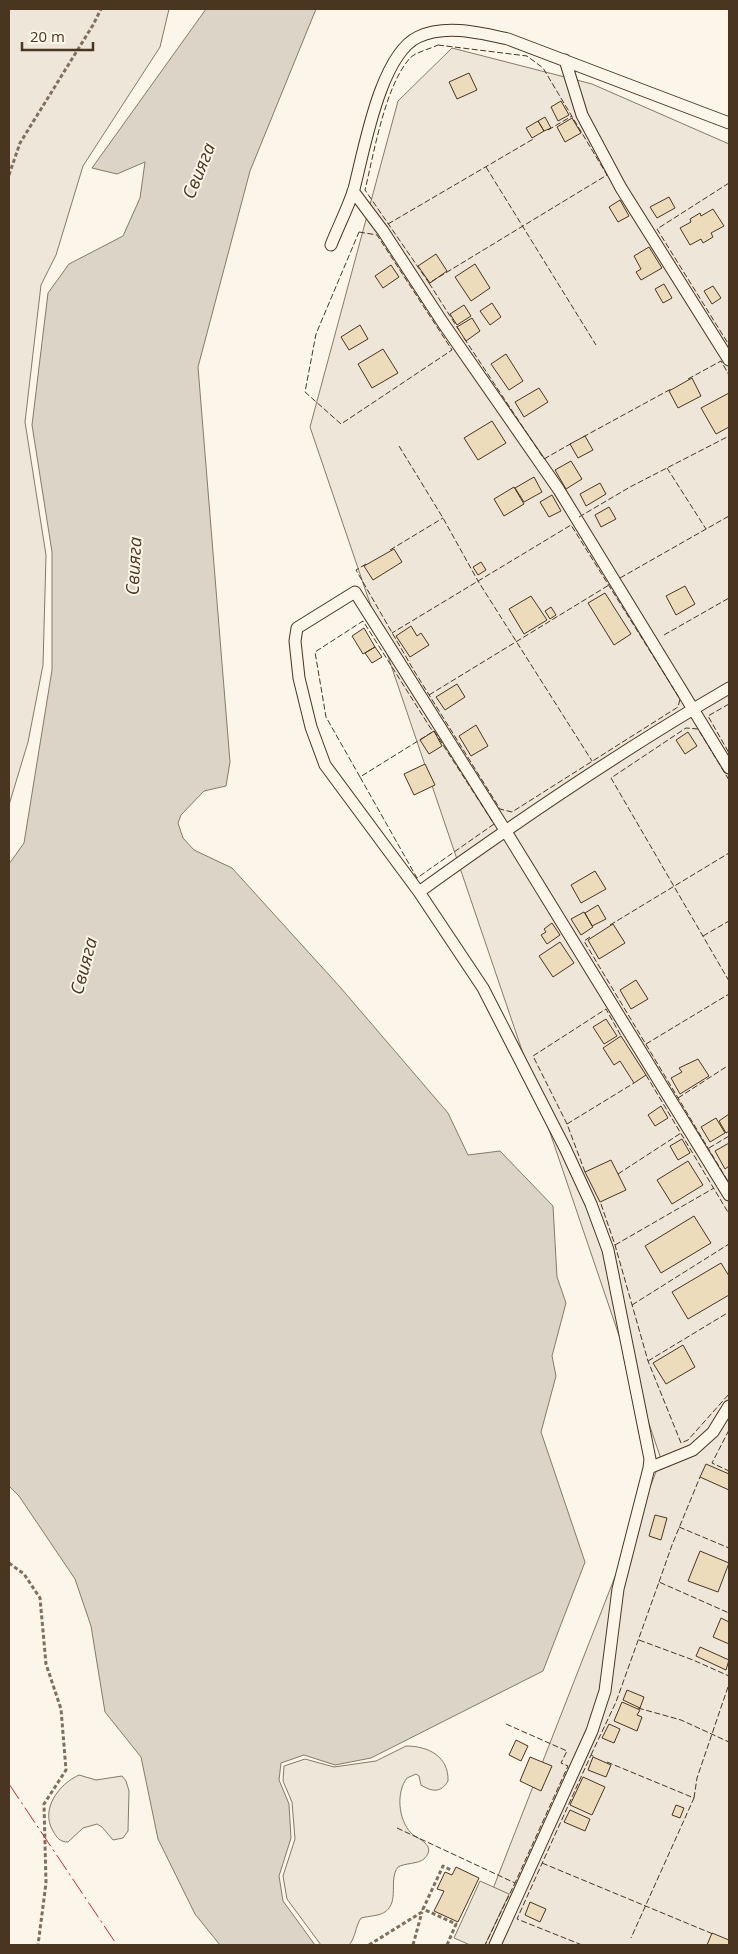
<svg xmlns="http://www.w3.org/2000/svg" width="738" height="1954" font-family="'Open Sans',sans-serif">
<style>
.green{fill:#ede6d9;stroke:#887966}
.parking{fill:#ede7d9;stroke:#887966}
.water{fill:#dcd4c6;stroke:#887966}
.building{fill:#ecdcbc;stroke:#4a3520}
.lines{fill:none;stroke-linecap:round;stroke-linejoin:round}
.service-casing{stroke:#4a3520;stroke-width:13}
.path{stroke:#7f6f5c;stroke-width:3;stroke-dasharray:4 2.5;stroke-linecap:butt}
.service{stroke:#fbf6e9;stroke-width:11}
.fence{stroke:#4a3520;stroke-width:1;stroke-dasharray:6 2.5;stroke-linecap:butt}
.power{stroke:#c62828;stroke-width:1;stroke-dasharray:18 4 2.5 4;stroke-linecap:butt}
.labels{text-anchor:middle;stroke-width:4;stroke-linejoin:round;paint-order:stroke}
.water-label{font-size:18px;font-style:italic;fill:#4a3520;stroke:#fbf6e9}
</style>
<rect width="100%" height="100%" fill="#fbf6e9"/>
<path class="green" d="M9,9H169L160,47L83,166L56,255L41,285L25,422L46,555L43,665L28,742L9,805Z
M452,48L592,84L729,144V1945H471L661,1459L310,427L398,101Z
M406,1746C429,1746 449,1757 448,1781C441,1793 432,1792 421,1785L419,1776L416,1774L407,1778C396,1792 398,1819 411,1833C417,1839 438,1845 424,1859C418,1864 405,1863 398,1867C388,1880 400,1901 385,1912C379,1916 369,1916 361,1918C355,1927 356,1937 349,1945H321L287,1899L283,1876L295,1839L292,1802L283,1781L284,1766L305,1759L334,1767L376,1761Z
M79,1775L96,1780L122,1776L126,1781L129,1791L128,1831L123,1838L113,1840L102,1827L97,1824L83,1828L68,1842C60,1842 57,1838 53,1831C40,1809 59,1784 79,1775Z"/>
<path class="parking" d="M480,1881L509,1894L485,1945H470L454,1938Z"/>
<path class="water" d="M206,9H316L250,171L198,367L230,762L226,786L204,791L181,815L178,823L183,838L194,850L232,868L340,987L448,1113L468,1155L500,1151L553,1206L557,1277L566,1303L552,1356L556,1376L541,1432L585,1562L543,1671L371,1758L335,1765L304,1755L281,1763L279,1780L289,1804L291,1838L279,1876L283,1901L315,1945H220L195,1914L158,1839L141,1757L105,1712L91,1626L75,1579L19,1496L9,1486V864L24,843L52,670V552L32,425L48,293L69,264L123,236L140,198L145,162L117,174L92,168Z"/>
<path class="building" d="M469,73L477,90L457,99L449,82Z
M561,101L569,115L558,121L551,107Z
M545,117L551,128L544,131L538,121Z
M572,118L581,133L565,142L557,127Z
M538,121L544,131L532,138L526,128Z
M669,197L675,208L657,218L650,207Z
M620,200L629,216L618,222L609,207Z
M713,209L724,226L711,233L713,237L703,243L701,239L690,245L680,228L691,222L690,219L700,213L701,216Z
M649,247L662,268L641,280L636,272L641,269L634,256Z
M436,254L447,271L430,283L418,266Z
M475,264L490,288L471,301L455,277Z
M391,265L399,277L383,288L375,276Z
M664,284L672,298L663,303L655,289Z
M713,286L721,298L712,304L704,291Z
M492,303L501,317L490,325L480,311Z
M464,305L471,316L457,325L450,314Z
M472,318L480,331L466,341L457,327Z
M360,325L368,339L349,350L341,337Z
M383,349L398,373L372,388L358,364Z
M506,354L523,381L509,390L491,364Z
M692,378L701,396L678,408L669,391Z
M539,388L548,402L524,417L515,402Z
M729,393V427L716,434L701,408Z
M492,421L506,443L478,460L464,438Z
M585,436L593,450L578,458L570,444Z
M571,461L582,479L566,489L555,470Z
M534,477L542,492L524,502L515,488Z
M600,483L606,494L586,506L580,494Z
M514,487L524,504L504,516L494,499Z
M552,495L561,511L549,517L540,502Z
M609,507L616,519L601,527L595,515Z
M394,549L402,562L373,580L364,566Z
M481,562L486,570L478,575L473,567Z
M685,586L695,604L676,615L666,596Z
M605,593L631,634L614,645L588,603Z
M531,596L547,620L524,634L509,609Z
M551,607L556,615L550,619L545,611Z
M411,626L417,636L421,633L429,645L410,657L396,636Z
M364,628L375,647L363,654L352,636Z
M375,647L382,657L372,663L365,653Z
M457,684L465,697L445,710L436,697Z
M476,725L488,746L471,756L459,736Z
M434,731L442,746L429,754L420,740Z
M688,732L697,746L685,754L676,740Z
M425,764L435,785L414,795L404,774Z
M595,871L606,889L581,903L571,885Z
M598,905L606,919L592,926L585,913Z
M584,912L593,927L581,935L571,919Z
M552,923L560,935L547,944L541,935L546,932L544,929Z
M613,924L625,943L599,959L588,940Z
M560,942L574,963L553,977L539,956Z
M636,980L648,999L631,1009L620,990Z
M606,1019L617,1036L604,1044L593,1027Z
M621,1036L646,1075L634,1083L620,1061L614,1065L603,1048Z
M698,1059L709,1076L680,1094L671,1078L682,1072L679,1068Z
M661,1106L668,1118L655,1126L648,1115Z
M729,1114V1131L726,1133L719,1121Z
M716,1118L725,1133L710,1142L701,1127Z
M682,1139L690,1153L678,1160L670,1146Z
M729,1143V1166L725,1169L715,1151Z
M611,1160L626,1190L600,1202L585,1172Z
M688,1161L703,1185L672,1204L657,1180Z
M694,1216L711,1243L661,1273L645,1246Z
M721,1263L729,1276V1295L688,1319L672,1292Z
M683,1345L695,1367L666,1384L653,1363Z
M706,1464L729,1474V1490L700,1477Z
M655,1515L667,1518L661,1540L649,1536Z
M700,1551L729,1563L718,1592L688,1581Z
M721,1618L729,1622V1644L713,1637Z
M700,1647L729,1660L726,1670L696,1656Z
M627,1690L644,1697L640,1708L623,1700Z
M622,1702L640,1710L637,1715L642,1717L637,1731L614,1721Z
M609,1724L620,1729L614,1743L602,1738Z
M516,1740L528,1746L521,1761L509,1755Z
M530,1757L552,1766L541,1791L520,1781Z
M593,1757L611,1765L606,1777L588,1770Z
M583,1777L605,1787L592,1815L570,1805Z
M676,1805L684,1808L680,1818L672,1815Z
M570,1810L590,1819L585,1831L564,1822Z
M456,1867L479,1878L458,1922L434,1911L444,1891L437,1889L445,1872L452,1875Z
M530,1902L546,1909L540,1922L525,1915Z
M712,1933L729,1940V1945H707Z"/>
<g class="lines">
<defs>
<path id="service" d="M565,60L582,115L621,188L729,360
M353,191L383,231L443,323L559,490L729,768
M331,245C338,227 348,208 354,189C364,151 380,55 418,37C446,24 480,33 508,39L729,123
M419,892C519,820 622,750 729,688
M649,1468L693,1450L713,1432L729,1406
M495,1945L592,1731L605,1691L618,1589L649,1468L650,1459L608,1250L591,1204L565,1148L483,988L419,892L325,765L311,727L299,678L295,641L297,628L355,592L505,830L729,1195"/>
</defs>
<use href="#service" class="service-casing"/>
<path class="path" d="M9,175L20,143L93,25L101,9
M9,1563L24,1574L40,1598L46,1664L61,1709L66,1770L44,1804L46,1883L38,1945
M369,1945L422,1912
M413,1945L422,1912
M447,1945L456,1924L423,1909L443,1866L451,1870"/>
<use href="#service" class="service"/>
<path class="fence" d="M438,45L527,56L543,68L607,175L429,283L365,190C374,153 385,86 410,58C416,52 430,49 438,45Z
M548,130L572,116
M486,167L596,345
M729,183L657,229L729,345
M388,224L535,138
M359,232L377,235L452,350L341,424L305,392L316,334Z
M429,283L459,330
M464,338L544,459
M688,379L721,361L729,375
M583,437L671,389
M399,446L443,518L478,581L592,761
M544,459L572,443
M667,468L706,529
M579,517L630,487L729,436
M390,550L443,518
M366,564L356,570L413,669L500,809L512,812L678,707L680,699L571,525L392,633
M620,578L729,516
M664,635L729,598
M429,695L609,585
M729,704L708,716L729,753
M434,731L494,824L417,878L360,777Z
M360,777L326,717L315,652L363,621L433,732
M729,780L698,729L686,728L611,778L729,981
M610,925L729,853
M703,936L729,921
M590,937L584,941L729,1183
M646,1044L729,994
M646,1075L729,1214
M678,1098L729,1065
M567,1124L634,1083
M709,1148L729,1136
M585,1172L567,1124L533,1056L606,1009L621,1036
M618,1174L681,1133
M601,1204L615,1245L648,1361L681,1443L688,1440L729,1394
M615,1245L714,1188
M632,1305L729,1244
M648,1361L729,1312
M729,1430L712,1463L729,1471
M679,1527L729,1548
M659,1582L672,1545L700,1477
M639,1640L693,1660L729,1676
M638,1708L681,1720L729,1742
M506,1724L567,1751L561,1763L568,1766L515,1883
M591,1755L616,1702L659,1582L729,1613
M607,1762L694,1798L631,1938
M694,1798L697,1778L729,1684
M397,1828L515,1883L485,1945
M542,1863L713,1934
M582,1945L517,1919L591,1755L595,1757"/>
<path class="power" d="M9,1784L117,1945"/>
</g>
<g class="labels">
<g class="water-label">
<text transform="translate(199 171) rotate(-68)" y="6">Свияга</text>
<text transform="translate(134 566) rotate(-87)" y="6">Свияга</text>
<text transform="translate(84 966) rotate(-75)" y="6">Свияга</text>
</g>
</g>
<rect width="738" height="1954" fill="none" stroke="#4a3520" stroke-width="20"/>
<path d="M22 42v8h71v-8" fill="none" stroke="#4a3520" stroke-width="2.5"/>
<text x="30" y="42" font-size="15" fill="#4a3520" stroke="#fbf6e9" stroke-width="4" paint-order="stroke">20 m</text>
</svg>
